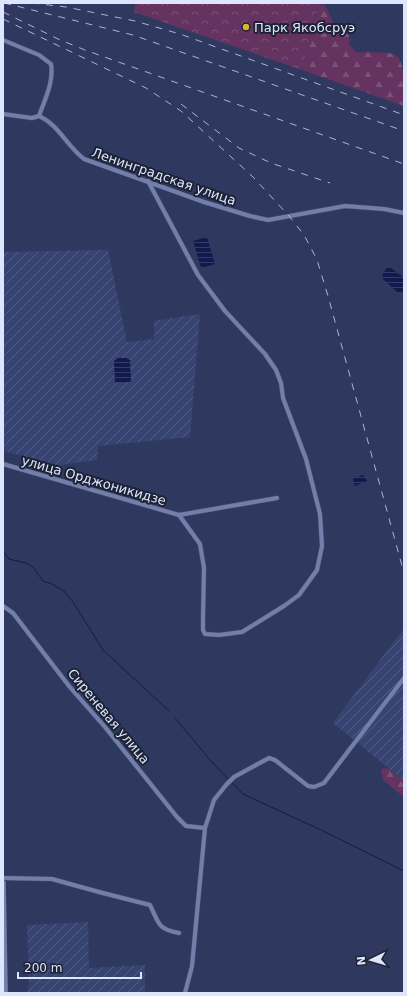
<svg xmlns="http://www.w3.org/2000/svg" width="407" height="996" font-family="'DejaVu Sans',sans-serif">
<style>
.industrial{fill:url(#industrial-furrows)}
.forest{fill:url(#forest-firs)}
.park{fill:url(#park-crowns)}
.water{fill:url(#water-rules)}
.lines{fill:none;stroke-linecap:round;stroke-linejoin:round}
.stream{stroke:#121a4d;stroke-width:1}
.street-casing{stroke:#4b5374;stroke-width:5}
.secondary-casing{stroke:#4b5374;stroke-width:6}
.street{stroke:#717faa;stroke-width:4}
.secondary{stroke:#717faa;stroke-width:5.5}
.rail{stroke:#acb4d1;stroke-width:1;stroke-dasharray:7 7;stroke-linecap:butt}
.poi-dot{fill:#dab333;stroke:#1d2234;stroke-width:1.5}
.labels{text-anchor:middle;stroke-width:4;stroke-linejoin:round;paint-order:stroke}
.poi-label{font-size:13px;fill:#dee6fe;stroke:#1d2234;text-anchor:start}
.street-label{font-size:13px;fill:#dee6fe;stroke:#1d2234}
</style>
<defs>
<pattern id="industrial-furrows" width="10" height="10" patternUnits="userSpaceOnUse"><rect width="10" height="10" fill="#374370"/><path d="M-1 1l2-2M0 10L10 0M9 11l2-2" fill="none" stroke="#545e85"/></pattern>
<pattern id="forest-firs" width="22" height="20" patternUnits="userSpaceOnUse"><rect width="22" height="20" fill="#64335f"/><path d="M5 1l3.5 6h-7zM16 11l3.5 6h-7z" fill="#7a5177"/></pattern>
<pattern id="park-crowns" width="20" height="18" patternUnits="userSpaceOnUse"><rect width="20" height="18" fill="#64335f"/><path d="M2 6a3 3 0 1 1 6 0M12 15a3 3 0 1 1 6 0" fill="none" stroke="#7a5177"/></pattern>
<pattern id="water-rules" width="6" height="5" patternUnits="userSpaceOnUse"><rect width="6" height="5" fill="#121a4d"/><path d="M0 2.5h6" fill="none" stroke="#343b68"/></pattern>
</defs>
<rect width="100%" height="100%" fill="#2f3960"/>
<path class="industrial" d="M108,250L127,342L154,339V321L200,314L190,437L98,446L97,460L65,464L61,466L3,451V252Z
M404,628V781L333,723Z
M88,922L89,968L145,965V993H28L27,987L29,986L27,925Z"/>
<path class="forest" d="M319,4L325,5L335,27L345,32L349,35V44L356,52C367,53 383,51 393,54C407,58 404,93 404,106L302,70Z
M383,768L389,769L404,781V797L383,780L381,771Z"/>
<path class="park" d="M135,3H319L302,70L134,12Z"/>
<path class="water" d="M207,237L215,264L201,268L193,241Z
M387,268H391L403,277L404,290L402,292H397L382,278L383,273Z
M118,358H126L130,360L131,380L130,382L122,383L115,382L114,363V361Z
M362,475L364,476L367,481L355,486L353,479Z"/>
<g class="lines">
<path class="stream" d="M3,551L9,559L26,563L33,567L43,581L52,584L64,591L73,602L103,650L169,711
M175,718L211,761L229,780
M231,782L243,794L321,830L404,871"/>
<defs>
<path id="street" d="M3,40L39,55L51,64C54,82 45,99 39,116
M3,114L32,118L39,116
M39,116C59,125 66,145 84,159L204,202L250,216L268,220L345,206L384,209L404,213
M148,181L198,275L225,311L265,354L276,370L281,383L283,398L306,459L320,514L322,546L317,570L299,595L284,606L242,632L219,635L205,634L203,630V617L204,568L200,544L179,515
M3,464L179,515
M179,515L277,498
M3,606L13,613L69,686L105,727L177,817L186,826L205,828
M3,878L52,879L99,892L150,905C159,923 157,929 179,933
M185,993L192,966L205,828L214,800L226,785L234,777L269,758L275,760L308,786L314,787L324,783L404,678"/>
<path id="secondary" d="M3,883L5,993"/>
</defs>
<use href="#street" class="street-casing"/>
<use href="#secondary" class="secondary-casing"/>
<use href="#street" class="street"/>
<use href="#secondary" class="secondary"/>
<path class="rail" d="M4,3L133,35L404,131
M32,3L66,7L135,21L180,34L404,115
M3,12L58,39L85,50L404,164
M3,19L146,88L181,111L253,177L289,216L304,235L311,248L317,260L328,296L404,573
M181,104L239,148L271,163L330,183"/>
</g>
<circle class="poi-dot" cx="246" cy="27" r="4"/>
<g class="labels">
<g class="poi-label">
<text x="254" y="32">Парк Якобсруэ</text>
</g>
<g class="street-label">
<text transform="translate(164 176) rotate(19)" y="5">Ленинградская улица</text>
<text transform="translate(94 480) rotate(16)" y="5">улица Орджоникидзе</text>
<text transform="translate(109 716) rotate(50)" y="5">Сиреневая улица</text>
</g>
</g>
<rect width="407" height="996" fill="none" stroke="#dee6fe" stroke-width="8"/>
<g transform="translate(371 960) rotate(265)" stroke="#1d2234" stroke-width="3" paint-order="stroke">
<path d="M0-3L7 15L0 10L-7 15Z" fill="#dee6fe"/>
<text y="-6" font-size="11" font-weight="bold" text-anchor="middle" fill="#dee6fe">N</text>
</g>
<path d="M18 972v6h123v-6" fill="none" stroke="#dee6fe" stroke-width="2"/>
<text x="24" y="972" font-size="12" fill="#dee6fe" stroke="#1d2234" stroke-width="3" paint-order="stroke">200 m</text>
</svg>
